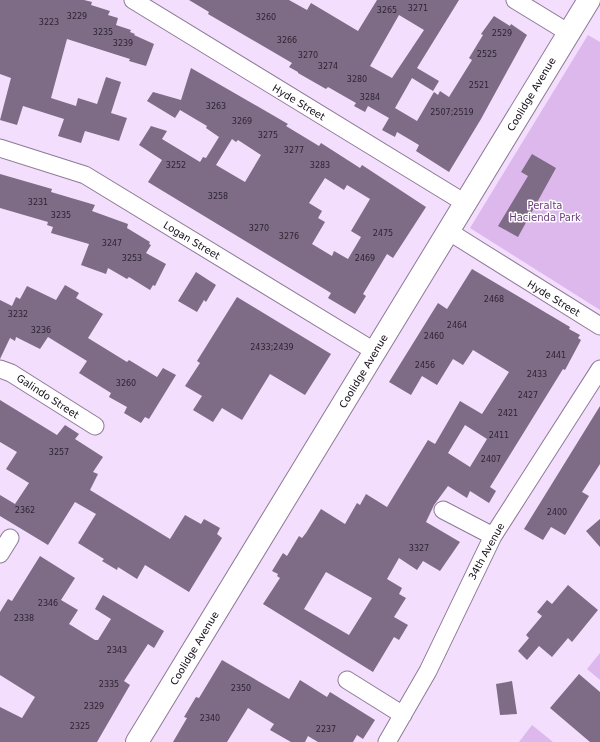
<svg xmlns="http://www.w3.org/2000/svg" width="600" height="742" font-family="'DejaVu Sans',sans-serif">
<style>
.green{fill:#ddb8ed}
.building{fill:#7e6b86;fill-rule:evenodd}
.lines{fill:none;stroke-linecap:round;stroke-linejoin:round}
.street-casing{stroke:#8d7a96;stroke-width:19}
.secondary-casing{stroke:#8d7a96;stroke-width:24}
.street{stroke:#fff;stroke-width:17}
.secondary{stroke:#fff;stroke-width:22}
.labels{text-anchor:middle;stroke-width:3;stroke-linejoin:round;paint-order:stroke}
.number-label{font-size:8px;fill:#2e2433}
.street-label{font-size:10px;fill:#140d17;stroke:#fff}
.park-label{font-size:10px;fill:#6c3a80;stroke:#fff}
</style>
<rect width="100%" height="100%" fill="#f3defd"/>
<path class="green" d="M588,35L600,42V310L470,228Z
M600,653V680L587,669Z
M532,725L553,742H519Z"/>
<path class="building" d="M0,0H84L92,2L91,5L110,11L108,15L118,18L116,25L131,30L130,32L135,34L134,35L154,44L146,66L129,61L130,59L67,39L51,98L76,106L78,98L97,104L106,77L121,82L111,113L127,118L119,141L85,131L81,143L58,136L64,119L23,106L17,125L0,120L11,78L0,74Z
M189,0H289L307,10L311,3L358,31L377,0H459L417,68L439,81L433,91L412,78L395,108L417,121L434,92L438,95L440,91L449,97L472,60L469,58L483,35L481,34L494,16L510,26L511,24L527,35L481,119L449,172L416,151L419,145L397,132L395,137L382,130L389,118L368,106L365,112L354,106L356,103L328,87L326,89L298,73V72L289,67L292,63L208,14L209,12ZM399,15L424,30L392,78L370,66Z
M191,68L288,124L286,126L319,146L321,143L360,168L362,165L426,207L393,258L387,254L363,294L366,296L355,314L328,298L331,293L148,182L162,160L139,145L151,126L167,131L162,139L200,162L203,157L206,158L219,137L206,128L207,126L180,110L175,118L147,101L153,92L181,100ZM232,139L236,142L238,140L261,155L245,182L216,165ZM325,178L344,190L347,185L370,199L351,231L361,237L348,259L334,251L332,256L312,244L325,222L318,218L322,211L309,203Z
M532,154L556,168L518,237L498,226L528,176L521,172Z
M0,174L52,189L51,192L95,205L92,211L128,224L127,228L150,242L149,244L151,245L146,253L166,264L155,286L153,285L150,290L129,277L127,279L108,268L106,274L81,265L89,244L51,233L53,227L47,225L48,222L0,208Z
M472,269L570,327L569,329L580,335L578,338L581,340L565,370L563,369L490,487L496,491L489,503L470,491L467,498L448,486L434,505L426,522L460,542L440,571L423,561L417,570L399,558L387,579L402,588L399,594L406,598L394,617L408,625L399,640L394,637L373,672L263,604L280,578L277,576L278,574L272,571L283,553L287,556L299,536L302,538L306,533L321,509L345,524L357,503L360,505L366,494L387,507L428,440L435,444L460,401L482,414L509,372L473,350L463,365L453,359L437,385L422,376L411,395L389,382L438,303L447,309ZM465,425L487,439L470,467L448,453ZM326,572L372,598L349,635L304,609Z
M196,272L216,285L206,302L204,300L197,312L178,301Z
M65,285L79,293L76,298L103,314L88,338L127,362L129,360L157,377L163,368L176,375L149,419L145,417L141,423L124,413L127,407L109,397L111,393L79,373L87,361L48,337L40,349L16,337L15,341L10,338L0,359V300L12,306L16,297L20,299L27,286L56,300Z
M237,297L331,354L305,395L270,374L242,420L222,408L213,422L193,410L202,396L185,386L200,363L197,361Z
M0,400L57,435L65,425L79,434L75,439L103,457L93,472L98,474L90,490L170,539L185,515L201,524L204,519L220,528L217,534L222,538L189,592L145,565L137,579L118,567L117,570L102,561L104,559L78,543L96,514L75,502L48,545L0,516V495L15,504L29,483L6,469L17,452L0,442Z
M600,406V464L582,492L589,496L565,535L551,527L543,540L524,529Z
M600,519V547L586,531Z
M40,556L75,578L61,600L78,610L69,624L95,640H98L111,619L95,609L103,595L164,631L154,648L148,644L124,681L130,685L97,742H0V707L22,718L35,697L0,675V612L8,599L12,601Z
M568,585L598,610L572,642L568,638L552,657L539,646L527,660L518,651L529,638L526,635L542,616L537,612L547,600L552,604Z
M222,660L289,699L300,680L327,697L330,692L375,720L363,739L357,735L353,742H318L308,736L305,742H291L270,730L274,724L248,708L227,742H173L187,718L184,717L196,697L199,698Z
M579,674L600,692V742H590L550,708Z
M512,681L517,714L500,715L496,684Z"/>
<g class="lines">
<defs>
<path id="street" d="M133,0L465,203
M515,0L569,33
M0,148L85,175L374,351
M448,231L600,326
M0,369L11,373L95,426
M443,510L493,536
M0,554L10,538
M347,680L403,715
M387,742L428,671L493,536L600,369"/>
<path id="secondary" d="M137,742L589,0"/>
</defs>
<use href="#street" class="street-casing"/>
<use href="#secondary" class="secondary-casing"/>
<use href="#street" class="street"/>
<use href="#secondary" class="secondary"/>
</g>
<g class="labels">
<g class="number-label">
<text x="418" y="11">3271</text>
<text x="387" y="13">3265</text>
<text x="77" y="19">3229</text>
<text x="266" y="20">3260</text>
<text x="49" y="25">3223</text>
<text x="103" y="35">3235</text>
<text x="502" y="36">2529</text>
<text x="287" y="43">3266</text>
<text x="123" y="46">3239</text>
<text x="487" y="57">2525</text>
<text x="308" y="58">3270</text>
<text x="328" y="69">3274</text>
<text x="357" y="82">3280</text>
<text x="479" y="88">2521</text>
<text x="370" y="100">3284</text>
<text x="216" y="109">3263</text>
<text x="452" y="115">2507;2519</text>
<text x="242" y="124">3269</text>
<text x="268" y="138">3275</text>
<text x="294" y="153">3277</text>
<text x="176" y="168">3252</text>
<text x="320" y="168">3283</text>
<text x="218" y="199">3258</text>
<text x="38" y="205">3231</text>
<text x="61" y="218">3235</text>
<text x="259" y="231">3270</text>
<text x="383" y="236">2475</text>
<text x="289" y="239">3276</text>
<text x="112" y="246">3247</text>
<text x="132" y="261">3253</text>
<text x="365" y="261">2469</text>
<text x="494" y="302">2468</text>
<text x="18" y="317">3232</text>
<text x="457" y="328">2464</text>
<text x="41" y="333">3236</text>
<text x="434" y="339">2460</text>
<text x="272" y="350">2433;2439</text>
<text x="556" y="358">2441</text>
<text x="425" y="368">2456</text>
<text x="537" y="377">2433</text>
<text x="126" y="386">3260</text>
<text x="528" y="398">2427</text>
<text x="508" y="416">2421</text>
<text x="499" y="438">2411</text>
<text x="59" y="455">3257</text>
<text x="491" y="462">2407</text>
<text x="25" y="513">2362</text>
<text x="557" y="515">2400</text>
<text x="419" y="551">3327</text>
<text x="48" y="606">2346</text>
<text x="24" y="621">2338</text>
<text x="117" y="653">2343</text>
<text x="109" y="687">2335</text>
<text x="241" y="691">2350</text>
<text x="94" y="709">2329</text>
<text x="210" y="721">2340</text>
<text x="80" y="729">2325</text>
<text x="326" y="732">2237</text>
</g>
<g class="street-label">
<text transform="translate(531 94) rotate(-59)" y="4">Coolidge Avenue</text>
<text transform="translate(299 102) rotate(31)" y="4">Hyde Street</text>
<text transform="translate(192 240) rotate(31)" y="4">Logan Street</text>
<text transform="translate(554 298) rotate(31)" y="4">Hyde Street</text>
<text transform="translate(363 371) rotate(-59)" y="4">Coolidge Avenue</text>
<text transform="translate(48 396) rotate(33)" y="4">Galindo Street</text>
<text transform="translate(486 551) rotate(-61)" y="4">34th Avenue</text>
<text transform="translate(194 648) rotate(-59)" y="4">Coolidge Avenue</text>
</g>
<g class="park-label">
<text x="545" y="209">Peralta<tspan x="545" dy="12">Hacienda Park</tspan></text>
</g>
</g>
</svg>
